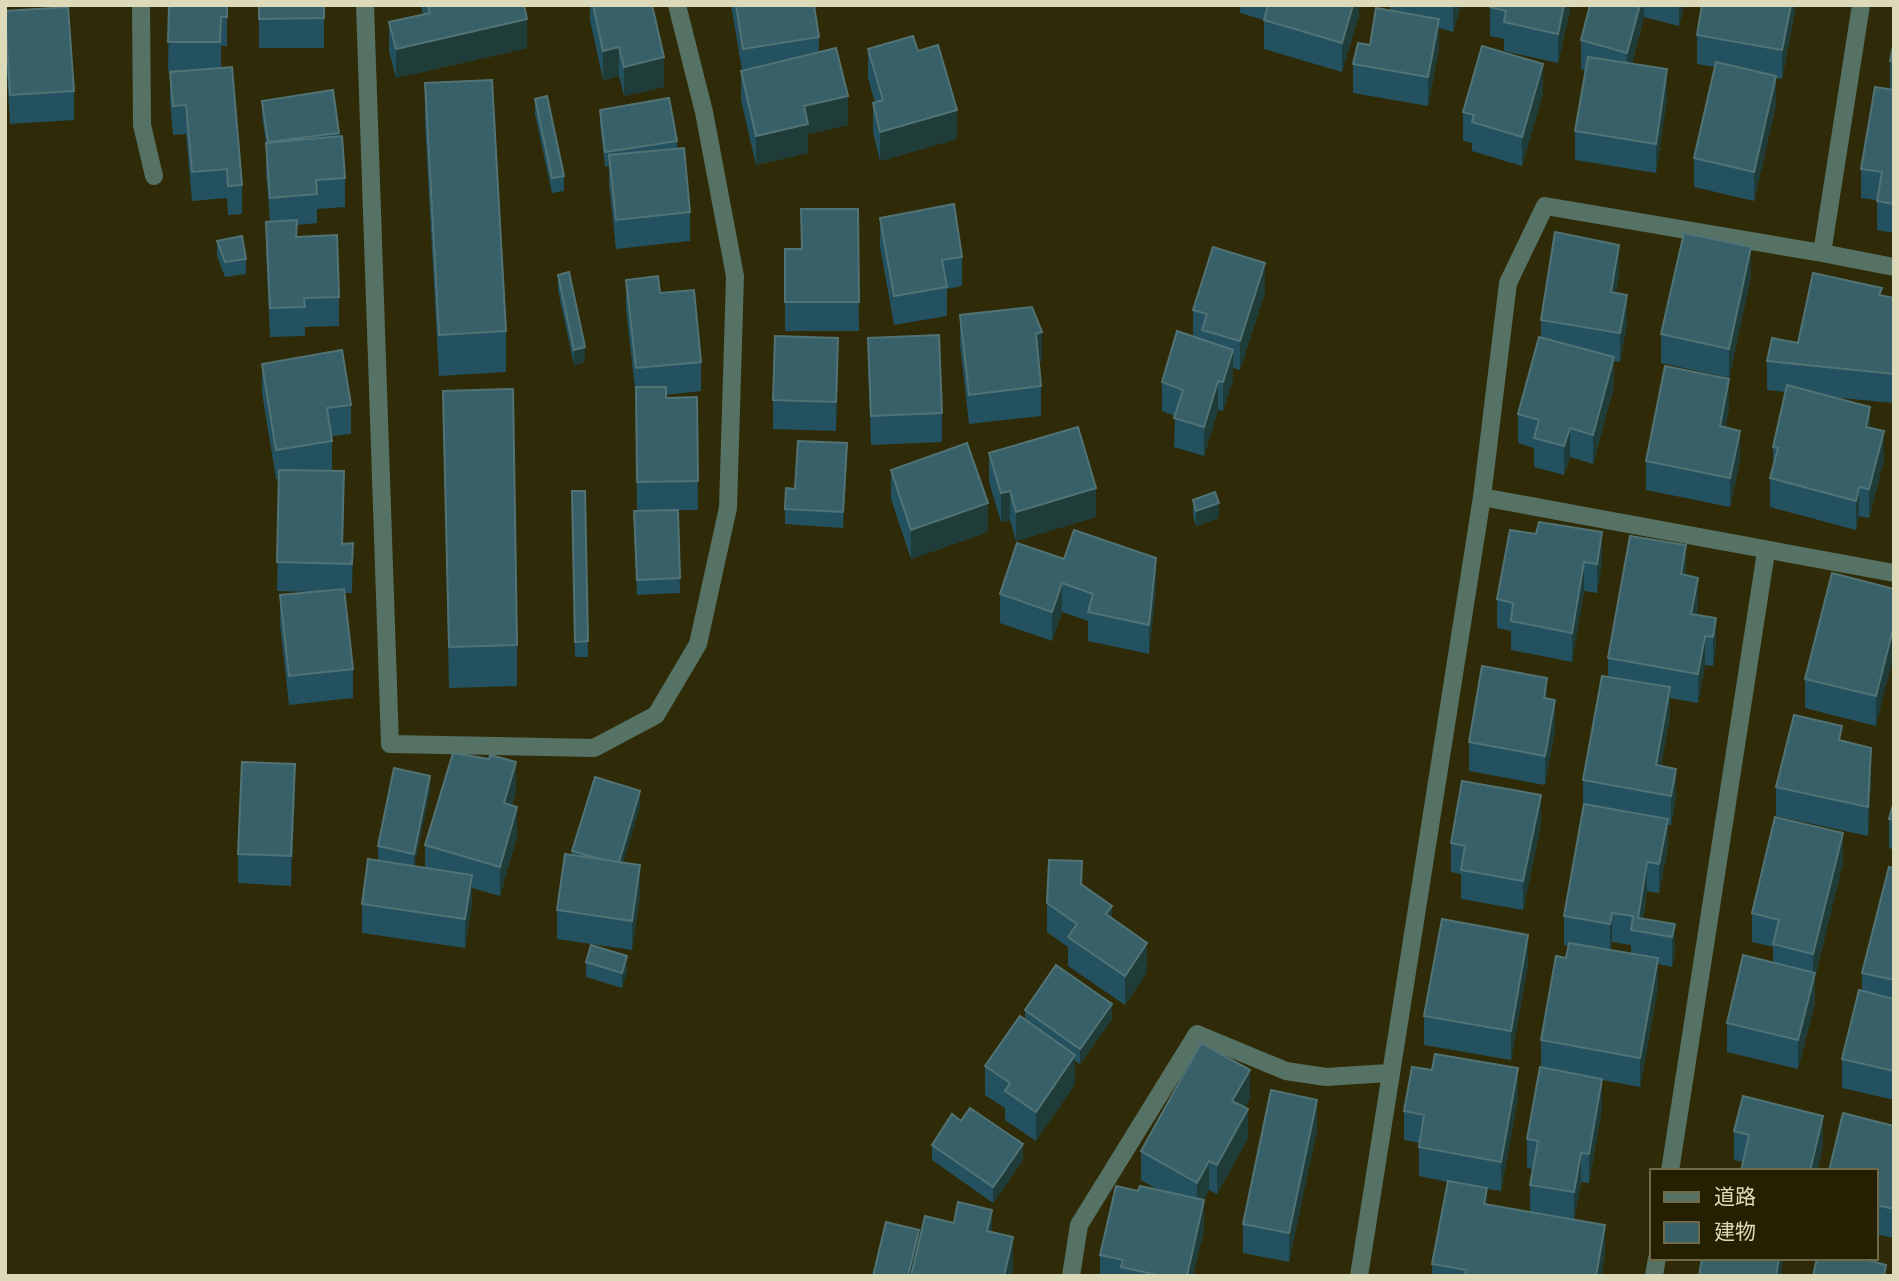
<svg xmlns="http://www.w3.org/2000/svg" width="1899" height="1281" font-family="'Fira Sans Condensed','Noto Sans JP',sans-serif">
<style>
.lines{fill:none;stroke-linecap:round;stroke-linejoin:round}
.minor{stroke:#567264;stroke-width:18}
.wall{fill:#23515f;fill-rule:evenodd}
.shaded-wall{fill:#1f3c38}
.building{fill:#376069;stroke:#517375;stroke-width:2}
</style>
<rect width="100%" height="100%" fill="#2f2b08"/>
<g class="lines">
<path class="minor" d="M141,5L142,125L154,176
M365,5L390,744L594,748L656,715L698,644L728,508L735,276L704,112L677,5
M1822,253L1894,267
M1482,497L1894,573
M1670,1171L1766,552
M1071,1276L1079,1225L1197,1034L1286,1071L1326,1077L1388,1073
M1359,1276L1482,497L1508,283L1545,206L1822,253L1861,5
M1654,1276L1657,1258"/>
</g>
<path class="wall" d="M169,5H227V46H221V68L242,185V214L228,215L227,198L192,201L186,134L173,135L170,101V72L183,71H168Z
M259,5H324V48H259Z
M421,5H524L527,48L396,78L389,51V22L423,15Z
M590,5H652L664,87L624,96L619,76L603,80L590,20Z
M731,5H814L819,37V52L848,125L808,134V153L756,165L741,100V71L742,70Z
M1240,5H1359V15L1342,72L1264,49V20L1240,13Z
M1390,5H1461L1453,32L1439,28V48L1428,106L1353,93V64L1370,45L1390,11Z
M1490,5H1571L1558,63L1504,51V39L1490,36Z
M1590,5H1684L1679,26L1644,17L1632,64L1667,98L1656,173L1575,160V131L1586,71L1581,69V40Z
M1796,5L1782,79L1776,78V105L1754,201L1694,187V158L1715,67L1697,64V35Z
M5,11L74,91V120L10,124L5,40Z
M1894,41V233L1877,230V200L1861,198V169L1890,89V61Z
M868,49L918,51L957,139L880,161L873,132V103H875L868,78Z
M425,83L506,331V372L439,376L425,124Z
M1543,93L1522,166L1472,151V143L1463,141V112Z
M535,99L564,176V191L552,193L535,114Z
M262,101L339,133L345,178V207L317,209V223L297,225V237L339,297V326L305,327V336L270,337L266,251V222H270L266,172V143L262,116Z
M600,110L677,141V149L690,212V241L616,249L609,184V166L605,167L600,125Z
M801,209H858L859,331H785V249H801Z
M880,218L962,257V286L947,289V316L894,325L880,247Z
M217,241L246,259V274L225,277L217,256Z
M1619,274L1616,292L1627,324L1620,362L1614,361V386L1593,464L1570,457L1564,475L1534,467V448L1518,443V414L1541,337V320Z
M558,275L585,362L574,365L558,290Z
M1751,276L1729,378L1661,363V334Z
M626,280L660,293L701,362V391L666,395V398L697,397L698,510H678L680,593L637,595L634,526V511H637L636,398L626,309Z
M1265,292L1240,370L1233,368V379L1223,411L1218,410L1204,456L1174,447L1175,416L1162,411V382L1193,337V310Z
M1882,295L1894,298V403L1830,397L1870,428L1884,460L1869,518L1859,516L1856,530L1770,507V478L1773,466V447L1786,392L1767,390V361Z
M960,315L1042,361L1039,362L1041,386V416L969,424L960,344Z
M868,338L942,413V442L871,445L868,367Z
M262,364L351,405V434L332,436V470L328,471L344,500L343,544L353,543L352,593H344L353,669V698L289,705L280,624V595L309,592L277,591L279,479H276L262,393Z
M838,367L836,431L773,429V400Z
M443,391L517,645V686L449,688Z
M1729,408L1725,428L1740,460L1730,507L1646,490V461Z
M989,453L1096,517L1016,541L1010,520L1001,522L989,482Z
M847,458L843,528L785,524V509L795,489Z
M891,470L988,532L911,559L891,499Z
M572,491H585L588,657H575Z
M1193,500L1219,518L1196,526L1193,516Z
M1510,530L1602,562L1597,593L1584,591L1572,662L1511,650V631L1497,628V599Z
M1064,559L1156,588L1149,654L1088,641V621L1062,612L1052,641L1000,623V594Z
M1685,575L1698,607L1696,615L1716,618V647L1713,666L1705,665L1698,703L1670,698V716L1661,766L1676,798L1671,825H1668V848L1659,893L1647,891L1643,918L1675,924V953L1672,967L1658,964V987L1640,1087L1602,1080V1108L1589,1183L1581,1182L1574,1219L1605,1254L1601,1276H1432V1264L1448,1182L1419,1176V1143L1404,1140V1111L1518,1097L1501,1191L1487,1189V1205L1530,1212V1185L1533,1169L1527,1168V1139L1541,1068V1040L1566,958L1569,946L1564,945V916L1583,809V780L1608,677V658ZM1612,942L1631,945V953L1611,950Z
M1894,589L1876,726L1805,708V679Z
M1555,729L1545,785L1469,771V742Z
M1842,740L1871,777L1868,836L1776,816V787Z
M430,791L414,866L425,868V845L516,791L512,806L517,836L500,896L472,888V904L465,948L362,933V904L378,861V846Z
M295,793L291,886L238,883V854Z
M1894,801V850L1889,848V819Z
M640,806L623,862L640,894L632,950L557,939V910L572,855V851Z
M1541,824L1523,910L1461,899V874L1451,872V843Z
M1843,863L1815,977V1002L1798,1069L1727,1052V1023L1773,962V947L1752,942V913Z
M1894,868V1100L1842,1088V1059L1862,991V973Z
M1082,885L1112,918L1147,972L1125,1005L1068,966V947L1047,932V903Z
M586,962L627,971L622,988L586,977Z
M1528,964L1511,1060L1424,1045V1016Z
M1025,1010L1112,1019L1080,1064L1075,1061V1084L1036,1141L1005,1120V1108L985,1095V1066L1025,1019Z
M1250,1099L1245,1107L1248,1138L1217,1194L1209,1190L1203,1200L1204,1230L1193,1276H1100V1255L1138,1191L1158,1190L1141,1180V1151Z
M1894,1126V1238L1876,1234V1171Z
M1317,1129L1289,1262L1243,1253V1224Z
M1734,1131L1823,1145L1817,1171H1741L1743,1162L1734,1160Z
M932,1145L1023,1160L993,1203L932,1160Z"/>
<path class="shaded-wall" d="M1353,5H1359V15L1342,72V43Z
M1453,5H1461L1453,32Z
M1564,5H1571L1558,63V34Z
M1640,5H1644V17L1627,82V53Z
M1679,5H1684L1679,26Z
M1791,5H1796L1782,79V50Z
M527,19V48L396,78V49Z
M1439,19V48L1428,106V77Z
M619,47V76L603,80V51Z
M664,57V87L624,96V67Z
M1543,64V93L1522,166V137Z
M1667,69V98L1656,173V144Z
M1776,76V105L1754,201V172Z
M848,96V125L808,134V153L756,165V136L804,106Z
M957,110V139L880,161V132Z
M1619,245V274L1611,321V292Z
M1751,247V276L1729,378V349Z
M1265,263V292L1240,370V341Z
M1627,295V324L1620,362V333Z
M1042,332V361L1036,363V334Z
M838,338V367L836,431V402Z
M585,347V362L574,365V350Z
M1233,350V379L1223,411V382Z
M1614,357V386L1593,464V435Z
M1729,379V408L1720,456V426Z
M1218,381V410L1204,456V427Z
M1870,407V437L1866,427Z
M1570,428V457L1564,475V446Z
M1740,431V460L1730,507V478Z
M1884,431V460L1869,518V489Z
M847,443V458L843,528V512Z
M1859,487V516L1856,530V501Z
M1096,488V517L1016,541V512Z
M1010,491V520L1001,522V493Z
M988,503V532L911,559V530Z
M1219,503V518L1196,526V511Z
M1602,532V562L1597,593V564Z
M1686,545V574L1681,603V574Z
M1156,558V588L1149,654V625Z
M1584,562V591L1572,662V633Z
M1698,578V607L1691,643V614Z
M1062,583V612L1052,641V612Z
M1716,618V647L1713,666V637Z
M1894,625V654L1876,726V696Z
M1705,636V665L1698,703V674Z
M1547,678V707L1544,698Z
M1670,687V716L1656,794V765Z
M1555,700V729L1545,785V756Z
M1871,748V777L1868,836V807Z
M516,762V791L504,833V803Z
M295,764V793L291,886V856Z
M1676,769V798L1671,825V796Z
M430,776V791L414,869V854Z
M640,791V806L618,880V865Z
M1541,795V824L1523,910V881Z
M517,807V836L500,896V867Z
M1668,819V848L1659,893V864Z
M1843,833V863L1815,977V1002L1798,1069V1040L1813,979V954Z
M1647,862V891L1640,932L1638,918Z
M640,865V894L632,950V921Z
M472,875V904L465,948V919Z
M1112,906V935L1106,914Z
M1612,913V942L1610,953V924Z
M1675,924V953L1672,967V937Z
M1528,935V964L1511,1060V1031Z
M1147,943V972L1125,1005V976Z
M627,956V971L622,988V973Z
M1658,958V987L1640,1087V1058Z
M1112,1004V1019L1080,1064V1049Z
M1075,1055V1084L1036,1141V1112Z
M1518,1068V1097L1501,1191V1162Z
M1250,1070V1099L1232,1130V1101Z
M1602,1079V1108L1589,1183V1154Z
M1317,1100V1129L1289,1262V1233Z
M1248,1109V1138L1217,1194V1165Z
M1823,1116V1145L1817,1171H1810Z
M1023,1144V1160L993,1203V1187Z
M1581,1153V1182L1574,1221V1192Z
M1209,1161V1190L1197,1212V1183Z
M1487,1188V1217L1484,1204Z
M1204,1200V1230L1193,1276H1187Z
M992,1210V1250L987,1231Z
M1605,1225V1254L1601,1276H1596Z
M919,1230V1245L911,1276H908Z
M1013,1237V1276H1004Z
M1779,1258H1783L1781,1276H1776Z"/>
<path class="building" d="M169,5H227V17H221L220,42H168Z
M259,5H324V18L259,19Z
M428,5H524L527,19L396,49L389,22L430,13Z
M593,5H652L664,57L624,67L619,47L603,51Z
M736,5H814L819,37L743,49Z
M1268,5H1353L1342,43L1264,20Z
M1490,5H1564L1558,34L1504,22L1506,11L1490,7Z
M1590,5H1640L1627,53L1581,40Z
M1702,5H1791L1782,50L1697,35Z
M68,7L74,91L10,95L5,11Z
M1376,8L1439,19L1428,77L1353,64L1358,43L1370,45Z
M913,36L918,51L938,45L957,110L880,132L873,103L883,100L868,49Z
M1894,41V62L1890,61Z
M1482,46L1543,64L1522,137L1472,122L1474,115L1463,112Z
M836,48L848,96L804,106L808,124L756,136L741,71Z
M1588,57L1667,69L1656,144L1575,131Z
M1716,62L1776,76L1754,172L1694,158Z
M232,67L242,185L228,186L227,169L192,172L186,105L173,106L170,72Z
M492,80L506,331L439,335L425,83Z
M1875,87L1894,90V204L1877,201L1882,172L1861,169Z
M333,90L339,133L268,142L262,101Z
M547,96L564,176L552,178L535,99Z
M669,98L677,141L605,152L600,110Z
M342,136L345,178L316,180L317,194L270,198L266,143Z
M684,148L690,212L616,220L609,155Z
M954,204L962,257L942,260L947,287L894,296L880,218Z
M801,209H858L859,302H785V249H802Z
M297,220L296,237L337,235L339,297L304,298L305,307L270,308L266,222Z
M1555,232L1619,245L1611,292L1627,295L1620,333L1541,320Z
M1684,233L1751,247L1729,349L1661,334Z
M242,236L246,259L225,262L217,241Z
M1213,247L1265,263L1240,341L1202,330L1207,314L1193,310Z
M569,272L585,347L574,350L558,275Z
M1813,273L1882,288L1879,295L1894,298V374L1767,361L1772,338L1798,343Z
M658,276L660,293L694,290L701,362L636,368L626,280Z
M1032,307L1042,332L1036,334L1041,386L969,395L960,315Z
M1177,331L1233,350L1223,382L1218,381L1204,427L1174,418L1183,390L1162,382Z
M939,335L942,413L871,416L868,338Z
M775,336L838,338L836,402L773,400Z
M1539,337L1614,357L1593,435L1570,428L1564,446L1534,438L1539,420L1518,414Z
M342,350L351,405L327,408L332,441L276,450L262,364Z
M1665,366L1729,379L1720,426L1740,431L1730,478L1646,461Z
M1787,385L1870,407L1866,427L1884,431L1869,489L1859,487L1856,501L1770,478L1778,448L1773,447Z
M636,387H666V398L697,397L698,481L637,482Z
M513,389L517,645L449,647L443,391Z
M1078,427L1096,488L1016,512L1010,491L1001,493L989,453Z
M798,441L847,443L843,512L785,509L786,488L795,489Z
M967,443L988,503L911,530L891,470Z
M279,470L344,471L342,544L353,543L352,564L277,562Z
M572,491H585L588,641L575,642Z
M1215,492L1219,503L1196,511L1193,500Z
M678,510L680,578L637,580L634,511Z
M1539,522L1602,532L1597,564L1584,562L1572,633L1511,621L1513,603L1497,599L1510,530L1536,534Z
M1074,530L1156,558L1149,625L1088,612L1093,594L1062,583L1052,612L1000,594L1017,543L1064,559Z
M1630,536L1686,545L1681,574L1698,578L1691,614L1716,618L1713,637L1705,636L1698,674L1608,658Z
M1832,573L1894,589V625L1876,696L1805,679Z
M344,589L353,669L289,676L280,595Z
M1482,666L1547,678L1544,698L1555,700L1545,756L1469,742Z
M1602,676L1670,687L1656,765L1676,769L1671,796L1583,780Z
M1794,715L1842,726L1839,740L1871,748L1868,807L1776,787Z
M453,753L489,759L490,755L516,762L504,803L517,807L500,867L425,845Z
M242,762L295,764L291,856L238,854Z
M394,768L430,776L414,854L378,846Z
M595,777L640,791L619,862L596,858L572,851Z
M1462,781L1541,795L1523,881L1461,870L1465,846L1451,843Z
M1894,801V820L1889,819Z
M1584,804L1668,819L1659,864L1647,862L1638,918L1675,924L1672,937L1631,930L1633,916L1612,913L1610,924L1564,916Z
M1775,817L1843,833L1813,954L1773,944L1779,920L1752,913Z
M565,854L640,865L632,921L557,910Z
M368,859L472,875L465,919L362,904Z
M1049,860L1082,861L1081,884L1112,906L1106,914L1147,943L1125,976L1068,937L1077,924L1047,903Z
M1889,867L1894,868V980L1862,973Z
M1442,919L1528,935L1511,1031L1424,1016Z
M1569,943L1658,958L1640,1058L1541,1040L1556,956L1566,958Z
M591,945L627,956L622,973L586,962Z
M1743,955L1815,973L1798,1040L1727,1023Z
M1056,965L1112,1004L1080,1049L1025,1010Z
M1859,990L1894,999V1071L1842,1059Z
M1020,1016L1075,1055L1036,1112L1005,1091L1010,1083L985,1066Z
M1201,1043L1250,1070L1232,1101L1248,1109L1217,1165L1209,1161L1197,1183L1141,1151Z
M1435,1054L1518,1068L1501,1162L1419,1147L1424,1115L1404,1111L1412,1067L1432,1070Z
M1540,1067L1602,1079L1589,1154L1581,1153L1574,1192L1530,1185L1538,1141L1527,1139Z
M1271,1090L1317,1100L1289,1233L1243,1224Z
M1743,1096L1823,1116L1810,1171H1741L1749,1135L1734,1131Z
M970,1108L1023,1144L993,1187L932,1145L952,1114L961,1121Z
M1843,1113L1894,1126V1209L1876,1205V1171H1829Z
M1448,1181L1487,1188L1484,1204L1605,1225L1596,1276H1465L1466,1270L1432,1264Z
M1116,1186L1138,1191L1140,1186L1204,1200L1187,1276H1162L1121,1267L1123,1260L1100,1255Z
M958,1202L992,1210L987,1231L1013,1237L1004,1276H911L925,1216L954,1223Z
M886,1222L919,1230L908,1276H873Z
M1702,1258H1779L1776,1276H1699Z
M1817,1258H1864V1259L1886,1265L1884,1276H1813Z"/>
<rect width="1899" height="1281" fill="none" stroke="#dddaba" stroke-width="14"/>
<rect x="1650" y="1169" width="228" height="91" fill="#252100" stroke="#6f6b4a" stroke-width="2"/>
<rect x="1664" y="1192" width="35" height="10" fill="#567264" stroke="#6f6b4a" stroke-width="2"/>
<text x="1714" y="1204" font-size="21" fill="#dddaba">道路</text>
<rect x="1664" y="1222" width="35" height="21" fill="#376069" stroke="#6f6b4a" stroke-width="2"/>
<text x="1714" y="1239" font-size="21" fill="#dddaba">建物</text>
</svg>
